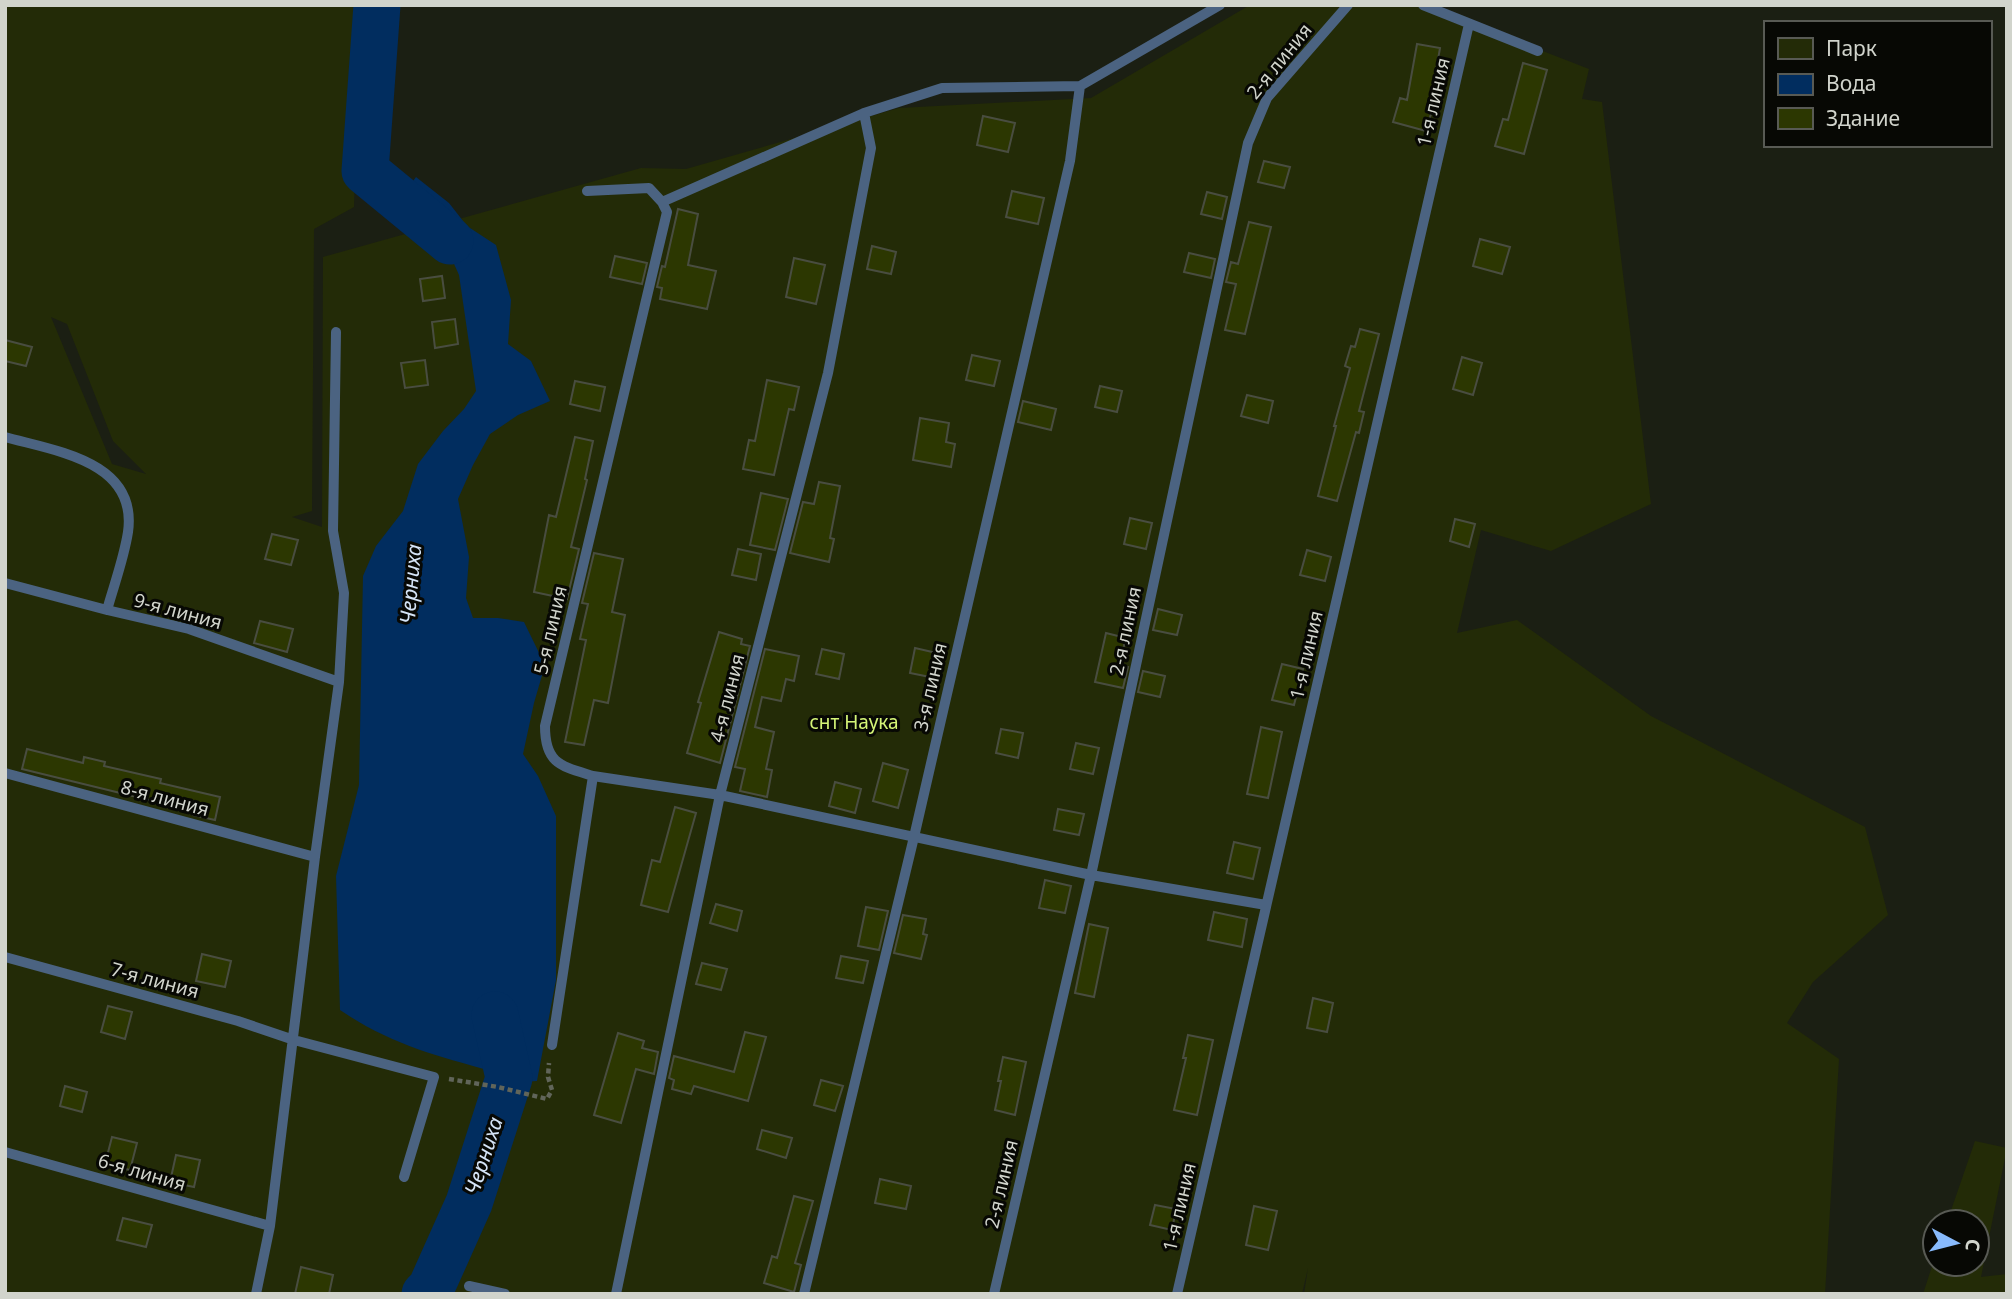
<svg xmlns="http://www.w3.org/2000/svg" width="2012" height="1299" font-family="'Noto Sans',sans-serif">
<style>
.green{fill:#232b07;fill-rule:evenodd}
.water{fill:#012d5f}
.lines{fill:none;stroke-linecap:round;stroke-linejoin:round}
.river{stroke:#012d5f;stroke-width:47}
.building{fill:#2c3701;stroke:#494d40;stroke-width:2}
.path{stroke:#61655a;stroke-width:4.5;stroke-dasharray:5 3.5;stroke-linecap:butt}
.lane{stroke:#4b6381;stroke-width:10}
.labels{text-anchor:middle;stroke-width:6;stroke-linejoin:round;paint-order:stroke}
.street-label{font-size:19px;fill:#d1d4cc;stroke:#070804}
.park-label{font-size:19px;fill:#d4f477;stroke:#070804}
.water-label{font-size:21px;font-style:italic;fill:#d5e4f7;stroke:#070804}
</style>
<rect width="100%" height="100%" fill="#1b1f13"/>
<path class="green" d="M5,5H359L354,207L314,229L312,511L292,517L322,527L323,257L641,168L686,169L899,108L1091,98L1250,5H1425L1589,69L1582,99L1602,102L1651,504L1551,551L1481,530L1457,633L1517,620L1651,716L1865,827L1888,915L1813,982L1787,1023L1839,1059L1825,1294H1304L1308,1268L1302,1294H5ZM51,317L67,324L113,441L146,474L112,464Z
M1975,1141L2007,1148L1981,1277L2007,1274V1294H1923L1935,1257V1264H1977V1222H1947Z"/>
<path class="water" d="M416,177L449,203L467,226L496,245L511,300L508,344L531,361L550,401L518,415L490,434L473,465L458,499L469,557L466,598L473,618H498L524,622L545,665L534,703L523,754L538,776L556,816V980L537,1081C514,1083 511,1076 491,1071C434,1055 390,1044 340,1010L336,876L359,785L363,576L376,546L403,511L418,464L443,431L464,409L476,391L459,275L450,255L400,199Z"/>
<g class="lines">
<path class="river" d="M377,5L365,171L450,241
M425,1294L431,1288L469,1203L509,1078L495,1015"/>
</g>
<path class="building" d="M1417,44L1440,48L1430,106L1433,107L1426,131L1393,122L1400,98L1407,100Z
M1523,63L1547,70L1524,154L1495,146L1503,119L1508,120Z
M983,116L1015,123L1008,152L977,145Z
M1264,161L1290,167L1284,188L1258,182Z
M1012,191L1044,198L1038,224L1006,217Z
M1207,192L1227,197L1222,219L1201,214Z
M678,209L698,214L688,265L716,271L707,309L660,299L662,288L657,287L662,266L665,267Z
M1249,222L1271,227L1245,334L1225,330L1236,284L1226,282L1231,262L1238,264Z
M1480,239L1510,247L1502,274L1473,266Z
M872,246L896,252L891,274L867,269Z
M1189,253L1215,259L1211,278L1184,272Z
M615,256L647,263L642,284L610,277Z
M794,258L825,265L816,304L786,297Z
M442,276L445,298L423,301L420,279Z
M455,319L458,344L435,348L432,322Z
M1360,329L1379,334L1359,411L1364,412L1359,433L1356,432L1337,501L1318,496L1336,426H1334L1350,368L1345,366L1351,346L1355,347Z
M5,340L32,347L26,366L5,361Z
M972,355L1000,361L994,386L966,380Z
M1462,357L1482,363L1473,395L1453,389Z
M425,360L428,385L405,388L401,363Z
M767,380L799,387L794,410L789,409L774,475L743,469L749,440L755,441Z
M575,381L605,387L600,411L570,404Z
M1100,386L1122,391L1117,412L1095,407Z
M1247,395L1273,401L1268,423L1241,416Z
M1023,401L1056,409L1051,430L1018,422Z
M920,418L949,423L946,442L955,444L951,467L913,460Z
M575,437L593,441L585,479L587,480L571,547L579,549L567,599L534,592L549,515L556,517Z
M819,482L840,486L830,538L834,539L829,562L790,553L803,502L814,504Z
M761,493L788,499L775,550L750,545Z
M1130,518L1152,523L1146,549L1124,544Z
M1455,519L1475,524L1469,547L1450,541Z
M272,534L298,540L291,565L265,559Z
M738,549L761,554L756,580L732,575Z
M1307,550L1331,557L1325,581L1300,575Z
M594,553L623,559L612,612L625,615L608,703L594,700L584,745L565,742L586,640L580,639L588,604L582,603Z
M1158,609L1182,615L1177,635L1153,630Z
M260,621L293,629L287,652L254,643Z
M719,632L742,639L741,644L750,646L720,763L687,753L701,703L698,702Z
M1106,633L1126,638L1119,665L1128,667L1123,688L1095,682Z
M915,648L941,654L935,678L910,673Z
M765,649L799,656L794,681L786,679L781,701L762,697L755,727L774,732L766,769L772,770L767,797L740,791L745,769L735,767Z
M822,649L844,654L839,679L816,674Z
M1282,664L1303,669L1294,705L1272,700Z
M1143,671L1165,676L1160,697L1138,692Z
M1261,727L1282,732L1268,798L1247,794Z
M1001,729L1023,733L1018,758L996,753Z
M1076,743L1099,748L1093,774L1070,769Z
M27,749L83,763L84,757L105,762L104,766L161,779L160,783L220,797L215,820L193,815L194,811L22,769Z
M883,763L908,770L898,808L873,801Z
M835,782L861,789L855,813L829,806Z
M675,807L696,813L668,912L641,905L652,860L660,862Z
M1058,809L1084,814L1079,835L1054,830Z
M1234,842L1260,848L1253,879L1227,873Z
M1045,880L1071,886L1065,913L1039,908Z
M716,904L742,911L737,931L710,923Z
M866,907L888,911L879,950L858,946Z
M1214,912L1247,919L1242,947L1208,940Z
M903,915L926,919L923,934L927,935L921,959L894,953Z
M1089,924L1108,928L1094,997L1075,993Z
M202,954L231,961L225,987L196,981Z
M841,956L868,961L863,983L836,978Z
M702,963L727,969L721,990L696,984Z
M1313,998L1333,1003L1327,1032L1307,1028Z
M108,1006L132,1012L125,1039L101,1032Z
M745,1032L766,1037L748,1101L694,1086L691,1094L672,1089L674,1080L669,1078L674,1056L734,1072Z
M618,1033L644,1041L642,1048L658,1052L654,1074L636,1069L621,1123L594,1115Z
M1188,1035L1213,1040L1197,1115L1174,1110L1186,1058H1183Z
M1003,1057L1026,1062L1015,1115L995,1110L1001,1081H998Z
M821,1080L843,1086L835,1111L814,1105Z
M65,1086L87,1092L82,1112L60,1106Z
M762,1130L792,1138L786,1158L757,1149Z
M112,1137L137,1143L130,1170L105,1164Z
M176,1155L200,1160L194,1187L170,1182Z
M880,1179L911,1186L906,1209L875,1203Z
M794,1196L813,1201L795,1263L801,1265L794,1292L764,1283L772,1256L777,1258Z
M1155,1205L1176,1209L1172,1230L1150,1225Z
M1254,1206L1277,1211L1268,1250L1246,1245Z
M123,1218L152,1225L146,1247L117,1240Z
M301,1267L333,1275L329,1294H295Z"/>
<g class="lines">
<path class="path" d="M449,1079L498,1087L547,1099L552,1090L548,1077L549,1063"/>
<path class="lane" d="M1423,5L1538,51
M587,191L649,188L662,202L864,113L942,88L1080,86L1220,5
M5,437C55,451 138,461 128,532C124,558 114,585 107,610
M5,583L107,610L189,629L339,682
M5,773L315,857
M593,776L720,795L1091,875L1266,905
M5,957L238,1021L294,1040L434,1077L404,1177
M552,1045L593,776C561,766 545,764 545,726L667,212L662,202
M5,1152L270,1226
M469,1286L505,1294
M256,1294L270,1226L315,857L339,682L344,593L333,531L336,332
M616,1294L720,795L828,373L871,148L864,113
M804,1294L914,837L1070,161L1080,86
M994,1294L1091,875L1248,143L1267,98L1348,5
M1177,1294L1469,24"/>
</g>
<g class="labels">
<g class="street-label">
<text transform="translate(1279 61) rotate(-51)" y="7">2-я линия</text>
<text transform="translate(1433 102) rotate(-77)" y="7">1-я линия</text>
<text transform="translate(178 611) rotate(15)" y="7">9-я линия</text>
<text transform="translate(550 630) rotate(-77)" y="7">5-я линия</text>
<text transform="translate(1125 631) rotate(-78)" y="7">2-я линия</text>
<text transform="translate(1306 655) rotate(-77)" y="7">1-я линия</text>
<text transform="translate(930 687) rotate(-77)" y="7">3-я линия</text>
<text transform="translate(727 698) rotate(-76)" y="7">4-я линия</text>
<text transform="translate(165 798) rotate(15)" y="7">8-я линия</text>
<text transform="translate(155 980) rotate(15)" y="7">7-я линия</text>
<text transform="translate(142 1172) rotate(16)" y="7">6-я линия</text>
<text transform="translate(1001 1184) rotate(-77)" y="7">2-я линия</text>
<text transform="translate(1179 1207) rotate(-77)" y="7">1-я линия</text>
</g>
<g class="park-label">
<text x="854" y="729">снт Наука</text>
</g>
<g class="water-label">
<text transform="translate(411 584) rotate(-85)" y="7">Черниха</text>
<text transform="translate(484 1156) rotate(-72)" y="7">Черниха</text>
</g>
</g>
<rect width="2012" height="1299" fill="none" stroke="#d1d4cc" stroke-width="14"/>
<rect x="1764" y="21" width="228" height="126" fill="#070804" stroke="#585a54" stroke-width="2"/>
<rect x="1778" y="38" width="35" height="21" fill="#232b07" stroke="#585a54" stroke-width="2"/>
<text x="1826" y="56" font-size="21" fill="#d1d4cc">Парк</text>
<rect x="1778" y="74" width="35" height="21" fill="#012d5f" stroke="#585a54" stroke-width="2"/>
<text x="1826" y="91" font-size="21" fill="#d1d4cc">Вода</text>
<rect x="1778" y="108" width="35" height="21" fill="#2c3701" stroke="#585a54" stroke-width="2"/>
<text x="1826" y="126" font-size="21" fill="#d1d4cc">Здание</text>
<g transform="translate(1956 1243) rotate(97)"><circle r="33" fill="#070804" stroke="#585a54" stroke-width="2"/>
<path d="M0-5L12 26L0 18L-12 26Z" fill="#88bafc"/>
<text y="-10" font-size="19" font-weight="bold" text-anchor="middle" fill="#d1d4cc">С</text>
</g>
</svg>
